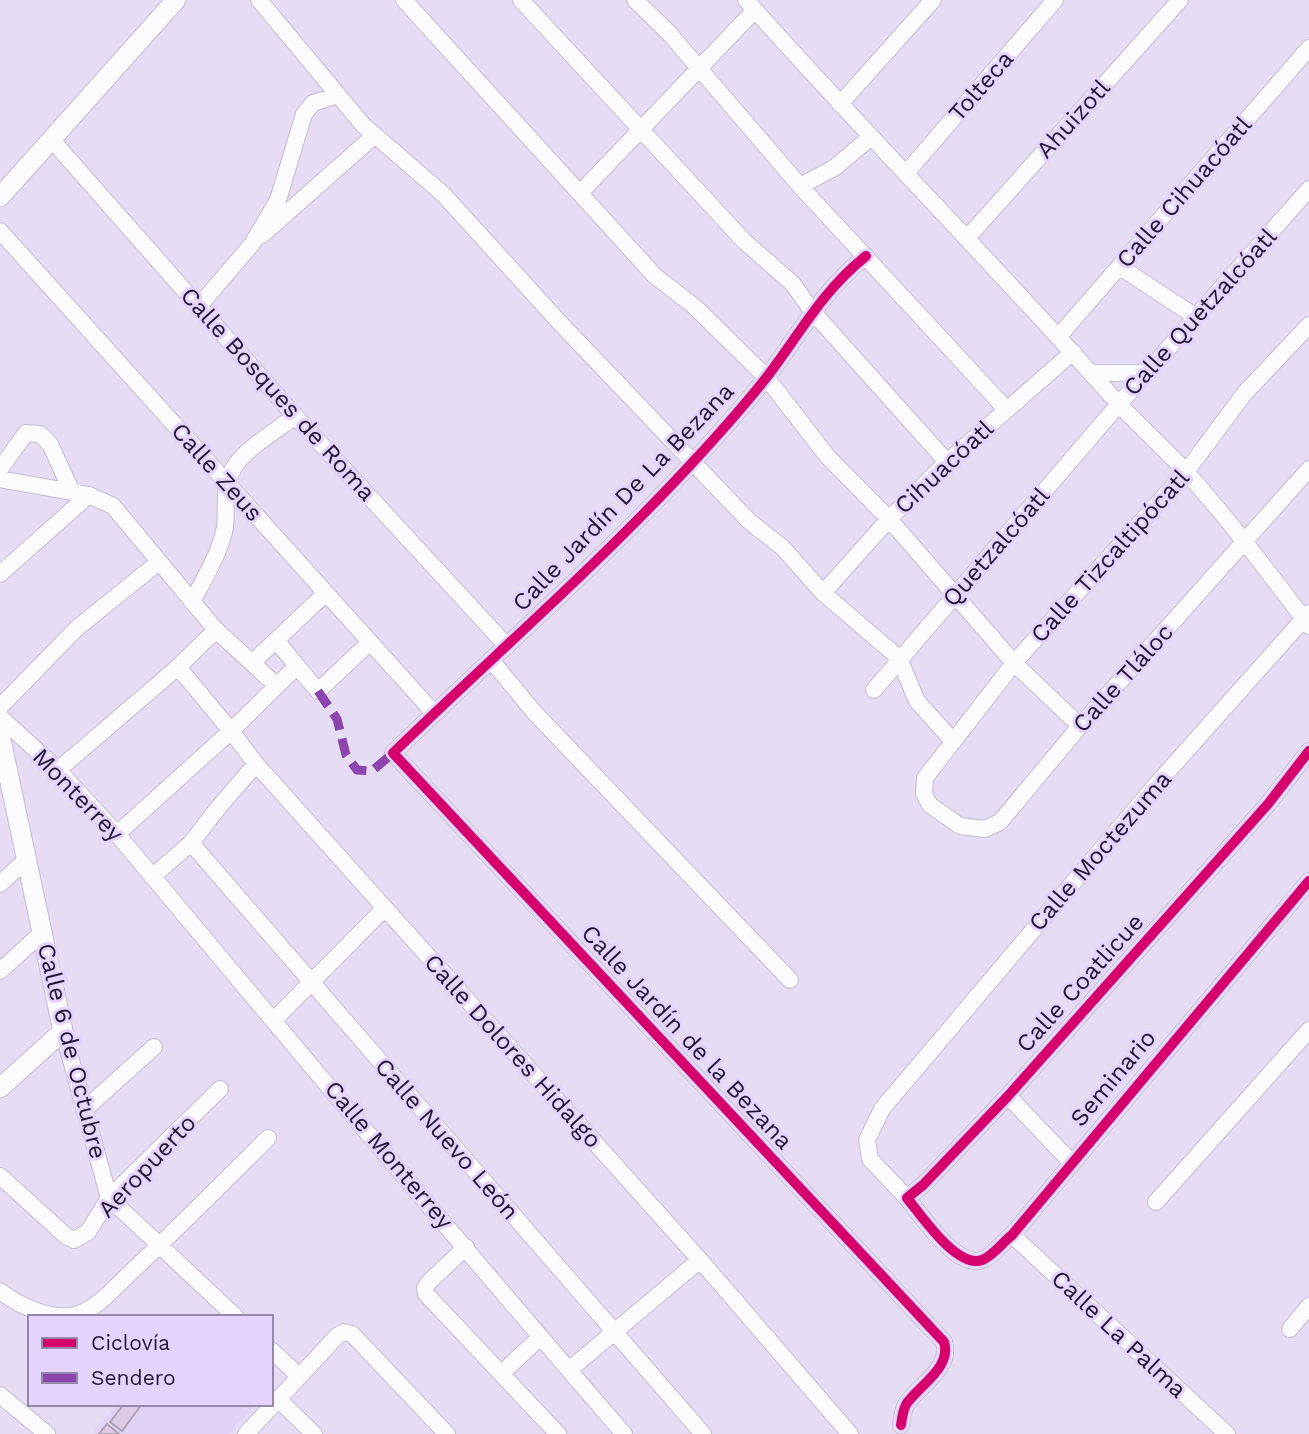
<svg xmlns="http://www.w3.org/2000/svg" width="1309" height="1434" font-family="'Work Sans',sans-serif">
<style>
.built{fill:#e0d3f6}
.building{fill:#dec9e6;stroke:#b0a2b7;stroke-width:2}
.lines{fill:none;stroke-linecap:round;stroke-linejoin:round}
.minor-casing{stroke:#c3bbd1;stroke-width:18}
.tertiary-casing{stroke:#c3bbd1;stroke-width:21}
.minor{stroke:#fbfafd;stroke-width:16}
.tertiary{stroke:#fbfafd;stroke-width:19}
.quiet{stroke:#8e44ad;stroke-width:9;stroke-dasharray:18 9;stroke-linecap:butt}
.cycleway-casing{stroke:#e4d4fd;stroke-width:15}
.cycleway{stroke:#d6006c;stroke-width:10}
.labels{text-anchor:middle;stroke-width:6;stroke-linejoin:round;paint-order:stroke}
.street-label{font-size:24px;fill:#21162f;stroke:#e4d4fd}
</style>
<rect width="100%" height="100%" fill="#e6ddf4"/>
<path class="built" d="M118,1404H255L229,1434H96L93,1431Z"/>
<path class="building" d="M124,1404H142L122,1431L110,1422Z
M107,1424L119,1434H99Z"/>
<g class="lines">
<defs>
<path id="minor" d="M259,0L363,125L443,194L560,323L749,521L783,548L823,593L899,658L917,701L952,740
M404,0L655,276L695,307L766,377L827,456L889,519L1014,663L1080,726
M521,0L744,241L793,284L812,311L947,462
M635,0L668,32L800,186L1006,409
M746,0C867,136 995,265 1116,401C1139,426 1164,448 1187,473C1230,521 1270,574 1309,626
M840,104L933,0
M51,139L295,416L507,646
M907,172L1055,0
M800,186L834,168L871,137
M580,193L755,10
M0,231L434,713
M262,235L375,135
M967,238L1180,0
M866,256C821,292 800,334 766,378C743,407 718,435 693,462C599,564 493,656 393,753L944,1342C952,1367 920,1385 907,1403C903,1409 902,1417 901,1425
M1120,267L1196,317
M199,306L252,244L278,200L304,114L313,103L338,95
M1309,325L1244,394L1186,472L1014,663L925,778L924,794L930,805L960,826L985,829L1000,822L1080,726L1309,469
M1059,336L1309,48
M1091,373H1146
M0,469L26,433L40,434L50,444L72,492
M0,479L89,495L113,506L216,630L276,685
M0,574L89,495
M823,593L889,519L947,462L1073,352
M192,602C203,581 221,551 225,527C227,507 223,487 233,469C244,449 278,430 295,416
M276,640L297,666
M491,660L534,712L790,980
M252,663L326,593
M178,667L231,731L256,764L700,1260L850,1434
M874,690L1119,404L1309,189
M0,707L77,628L159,562
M0,717L58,770L117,834C285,1035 453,1236 624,1434
M1309,751L1268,804L1008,1096L923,1185L907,1198C921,1215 957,1269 982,1260C993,1256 1003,1242 1012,1235L1309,881
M58,770L178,667L216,630
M117,834L231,731L297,666L318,691L370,642
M191,843L703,1434
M152,877L191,843L218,808L256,764
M0,884L27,859
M0,971L43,932
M274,1020L385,908
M63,1031L109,1198L236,1317
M1008,1096L1071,1162
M84,1110L154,1047
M0,1176L66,1236L74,1240L88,1232L109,1198L220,1089
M907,1198L870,1159L867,1140L882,1109L1154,787L1309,613
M1156,1202L1309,1030
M1012,1235L1227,1434
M466,1247L429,1282L425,1288L426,1294L558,1434
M0,1291C18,1305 51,1321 75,1315C96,1310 114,1288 130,1273C177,1229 222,1184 268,1138
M1290,1329L1309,1306
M271,1350L299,1376
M569,1370L700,1260
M501,1374L540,1337
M0,1395L47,1434
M278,1399L314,1434
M246,1434L337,1336L344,1332L352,1334L447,1434"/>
<path id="tertiary" d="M0,197L176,0
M0,735L63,1031L0,1088"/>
</defs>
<use href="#minor" class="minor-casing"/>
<use href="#tertiary" class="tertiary-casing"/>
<use href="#minor" class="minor"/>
<use href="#tertiary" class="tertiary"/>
<path class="quiet" d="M318,691L337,719L346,755L357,770L372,771L393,753"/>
<defs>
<path id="cycleway" d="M866,256C821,292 800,334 766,378C743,407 718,435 693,462C599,564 493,656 393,753L944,1342C952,1367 920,1385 907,1403C903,1409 902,1417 901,1425
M1309,751L1268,804L1008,1096L923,1185L907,1198C921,1215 957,1269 982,1260C993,1256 1003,1242 1012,1235L1309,881"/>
</defs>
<use href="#cycleway" class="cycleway-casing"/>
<use href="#cycleway" class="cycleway"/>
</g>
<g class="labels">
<g class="street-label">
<text transform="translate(981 86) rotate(-49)" y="8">Tolteca</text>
<text transform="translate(1073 119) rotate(-48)" y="8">Ahuizotl</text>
<text transform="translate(1184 192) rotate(-49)" y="8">Calle Cihuacóatl</text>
<text transform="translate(1200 312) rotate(-48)" y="8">Calle Quetzalcóatl</text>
<text transform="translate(278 394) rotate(48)" y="8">Calle Bosques de Roma</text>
<text transform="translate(944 467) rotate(-43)" y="8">Cihuacóatl</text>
<text transform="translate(217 472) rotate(48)" y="8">Calle Zeus</text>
<text transform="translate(623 497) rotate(-46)" y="8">Calle Jardín De La Bezana</text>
<text transform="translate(996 547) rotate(-49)" y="8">Quetzalcóatl</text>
<text transform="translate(1110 556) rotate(-48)" y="8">Calle Tizcaltipócatl</text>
<text transform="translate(1123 678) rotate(-48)" y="8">Calle Tláloc</text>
<text transform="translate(78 795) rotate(46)" y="8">Monterrey</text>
<text transform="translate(1100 851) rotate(-49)" y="8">Calle Moctezuma</text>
<text transform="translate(1080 983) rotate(-48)" y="8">Calle Coatlicue</text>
<text transform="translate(687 1037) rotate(47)" y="8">Calle Jardín de la Bezana</text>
<text transform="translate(72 1051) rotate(76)" y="8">Calle 6 de Octubre</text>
<text transform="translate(513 1051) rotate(48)" y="8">Calle Dolores Hidalgo</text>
<text transform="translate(1113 1078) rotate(-50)" y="8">Seminario</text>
<text transform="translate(447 1139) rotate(49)" y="8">Calle Nuevo León</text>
<text transform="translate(389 1155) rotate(50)" y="8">Calle Monterrey</text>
<text transform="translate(147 1166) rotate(-47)" y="8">Aeropuerto</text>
<text transform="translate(1119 1334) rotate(43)" y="8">Calle La Palma</text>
</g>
</g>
<rect x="28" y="1315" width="245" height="91" fill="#e4d4fd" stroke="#9688ab" stroke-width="2"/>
<rect x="42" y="1338" width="35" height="10" fill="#d6006c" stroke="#9688ab" stroke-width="2"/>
<text x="91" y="1350" font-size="21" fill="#21162f">Ciclovía</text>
<rect x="42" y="1373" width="35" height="10" fill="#8e44ad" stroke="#9688ab" stroke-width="2"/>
<text x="91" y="1385" font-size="21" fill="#21162f">Sendero</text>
</svg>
